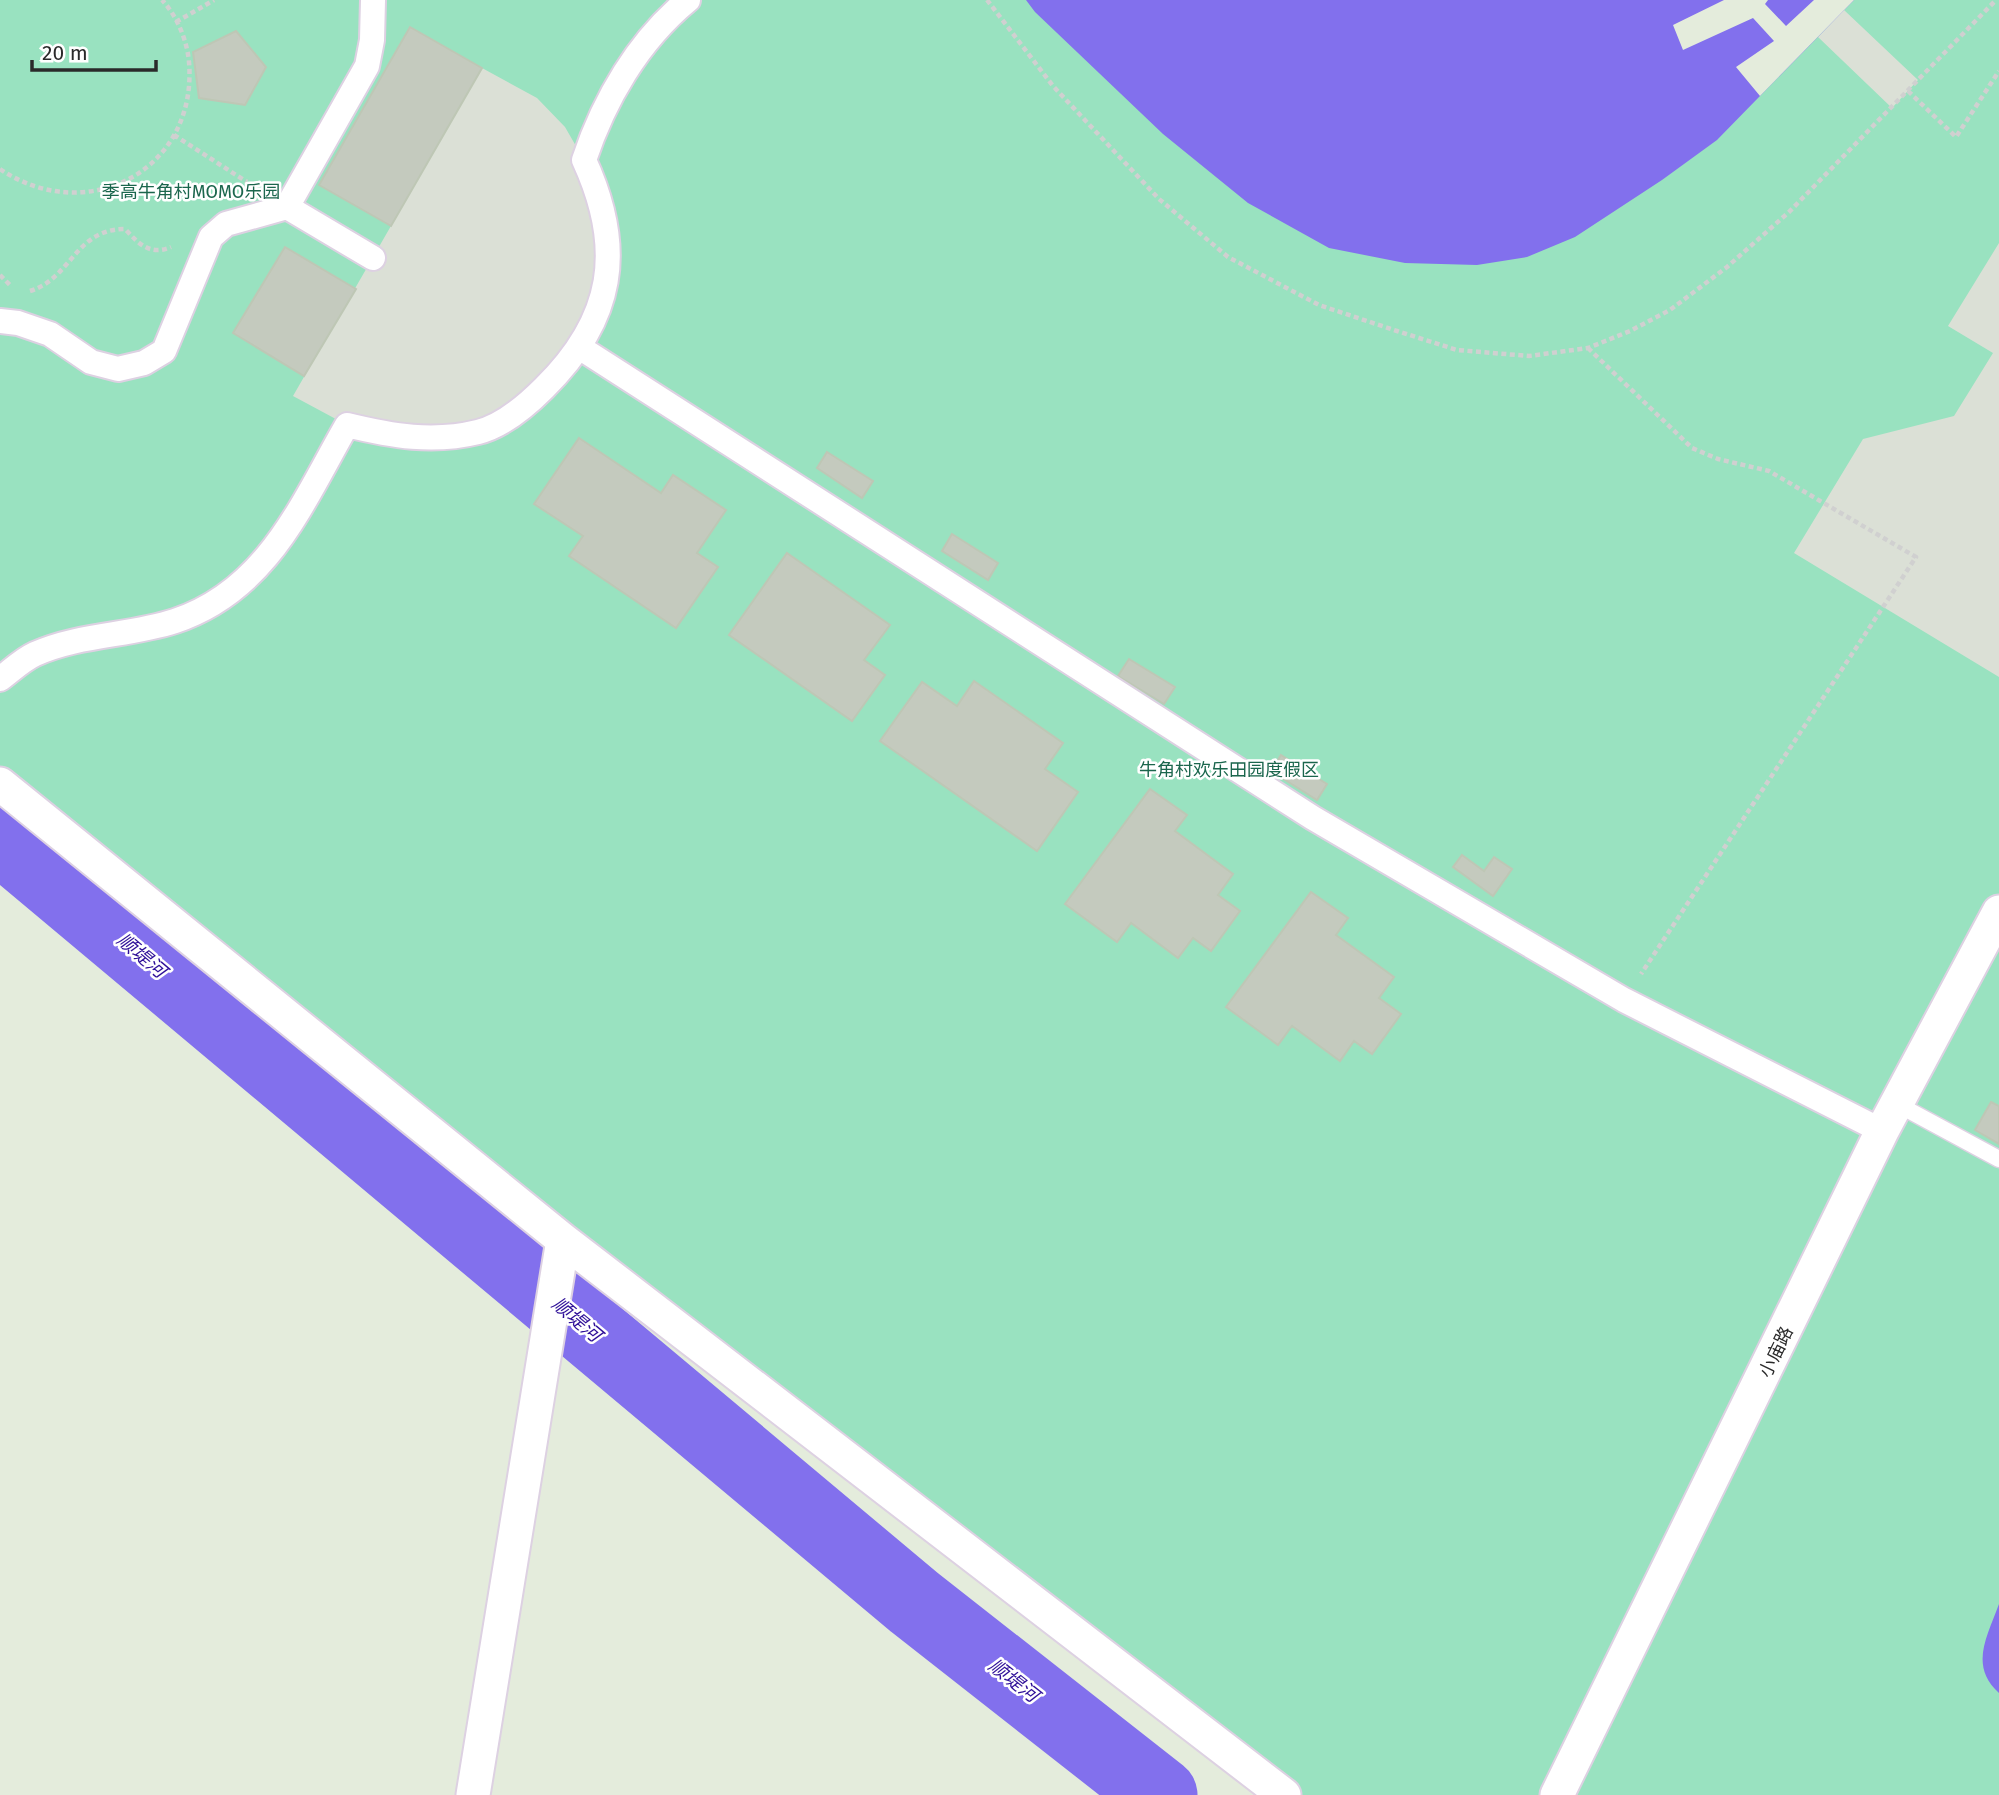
<svg xmlns="http://www.w3.org/2000/svg" width="1999" height="1795" font-family="'Fira Sans','Noto Sans SC',sans-serif">
<style>
.green{fill:#99e2c0}
.plaza{fill:#dbe0d6}
.water{fill:#8270ed}
.pier{fill:#e4ecdc}
.lines{fill:none;stroke-linecap:round;stroke-linejoin:round}
.river{stroke:#8270ed;stroke-width:75}
.building{fill:#c4cabe;stroke:#bec7b5;stroke-width:2}
.service-casing{stroke:#ddd1e2;stroke-width:19}
.pedestrian-casing{stroke:#ddd1e2;stroke-width:28}
.minor-casing{stroke:#ddd1e2;stroke-width:37}
.path{stroke:#d0d0d0;stroke-width:4.5;stroke-dasharray:5 3.5;stroke-linecap:butt}
.service{stroke:#fff;stroke-width:16}
.pedestrian{stroke:#fff;stroke-width:24}
.minor{stroke:#fff;stroke-width:33}
.labels{text-anchor:middle;stroke-width:5;stroke-linejoin:round;paint-order:stroke}
.park-label{font-size:18px;fill:#1b664d;stroke:#fff}
.street-label{font-size:18px;fill:#2a2a2a;stroke:#fff}
.water-label{font-size:19px;font-style:italic;fill:#2e0f98;stroke:#fff}
</style>
<rect width="100%" height="100%" fill="#e4ecdc"/>
<path class="green" d="M0,0H1999V1795H1277L0,772Z"/>
<path class="plaza" d="M1844,10L1918,80L1892,108L1818,37Z
M482,68L537,98L565,127L584,160L605,224L586,336L481,431L347,425L293,396Z
M1999,243V677L1794,553L1863,439L1954,416L1993,353L1948,326Z"/>
<path class="water" d="M1026,0H1854L1717,140L1662,180L1575,237L1527,257L1477,265L1405,263L1329,248L1248,203L1163,134L1035,12Z
M1999,1604V1693C1969,1666 1987,1637 1999,1604Z"/>
<path class="pier" d="M1724,0H1768L1765,4L1786,26L1814,0H1854L1760,96L1736,67L1774,41L1753,18L1683,50L1673,25Z"/>
<g class="lines">
<path class="river" d="M0,836L914,1602L1160,1795"/>
</g>
<path class="building" d="M410,27L482,68L391,226L319,185Z
M236,31L266,67L245,105L199,98L193,52Z
M285,247L356,289L304,376L233,333Z
M579,438L661,493L673,475L726,510L697,553L718,567L676,628L569,556L583,536L534,504Z
M827,452L873,481L862,498L817,468Z
M952,534L998,563L988,580L942,551Z
M787,553L890,625L864,660L885,675L852,721L729,635Z
M1129,659L1175,687L1164,704L1118,676Z
M974,681L1063,743L1045,769L1078,792L1037,851L880,741L922,682L957,706Z
M1281,755L1327,784L1317,800L1271,771Z
M1150,789L1187,815L1175,831L1233,874L1218,895L1240,911L1211,951L1193,938L1178,958L1131,923L1117,942L1065,904Z
M1462,855L1484,871L1494,857L1512,869L1493,896L1453,867Z
M1311,892L1348,918L1336,935L1394,977L1379,998L1401,1014L1372,1054L1354,1041L1340,1061L1292,1026L1278,1045L1226,1007Z
M1991,1102L1999,1106V1144L1975,1130Z"/>
<g class="lines">
<defs>
<path id="service" d="M1897,1104L1999,1159"/>
<path id="pedestrian" d="M287,207L367,66L372,40L373,0
M0,321L18,323L50,334L91,362L118,369L144,363L164,351L211,237L226,224L287,207L373,258
M579,347L1313,818L1624,1000L1882,1131
M0,679C11,671 22,660 35,654C80,634 129,636 175,621C268,590 302,503 347,425C392,436 433,443 478,432C503,426 527,405 544,388C614,319 625,249 584,160C604,100 638,41 688,0"/>
<path id="minor" d="M0,784L563,1240L1284,1795
M473,1795L563,1240
M1557,1795L1882,1131L1999,912"/>
</defs>
<use href="#service" class="service-casing"/>
<use href="#pedestrian" class="pedestrian-casing"/>
<use href="#minor" class="minor-casing"/>
<path class="path" d="M987,0L1053,86L1159,199L1228,257L1319,305L1397,331L1457,350L1529,356L1588,348L1630,331L1670,310L1727,267L1789,212L1996,0
M176,22L214,0
M1908,91L1956,137L1999,71
M174,135L247,182
M0,169C87,228 198,170 189,62C187,40 177,16 162,0
M0,275L11,286
M30,291C72,278 75,229 125,229C139,244 150,256 171,247
M1588,348L1692,448L1718,459L1769,471L1916,557L1641,974"/>
<use href="#service" class="service"/>
<use href="#pedestrian" class="pedestrian"/>
<use href="#minor" class="minor"/>
</g>
<g class="labels">
<g class="park-label">
<text x="191" y="198">季高牛角村MOMO乐园</text>
<text x="1229" y="776">牛角村欢乐田园度假区</text>
</g>
<g class="street-label">
<text transform="translate(1776 1352) rotate(-64)" y="6">小庙路</text>
</g>
<g class="water-label">
<text transform="translate(142 955) rotate(40)" y="7">顺堤河</text>
<text transform="translate(577 1319) rotate(40)" y="7">顺堤河</text>
<text transform="translate(1014 1680) rotate(38)" y="7">顺堤河</text>
</g>
</g>
<path d="M32 60v10h124v-10" fill="none" stroke="#2a2a2a" stroke-width="3.5"/>
<text x="42" y="60" font-size="21" fill="#2a2a2a" stroke="#ffffff" stroke-width="5" paint-order="stroke">20 m</text>
</svg>
